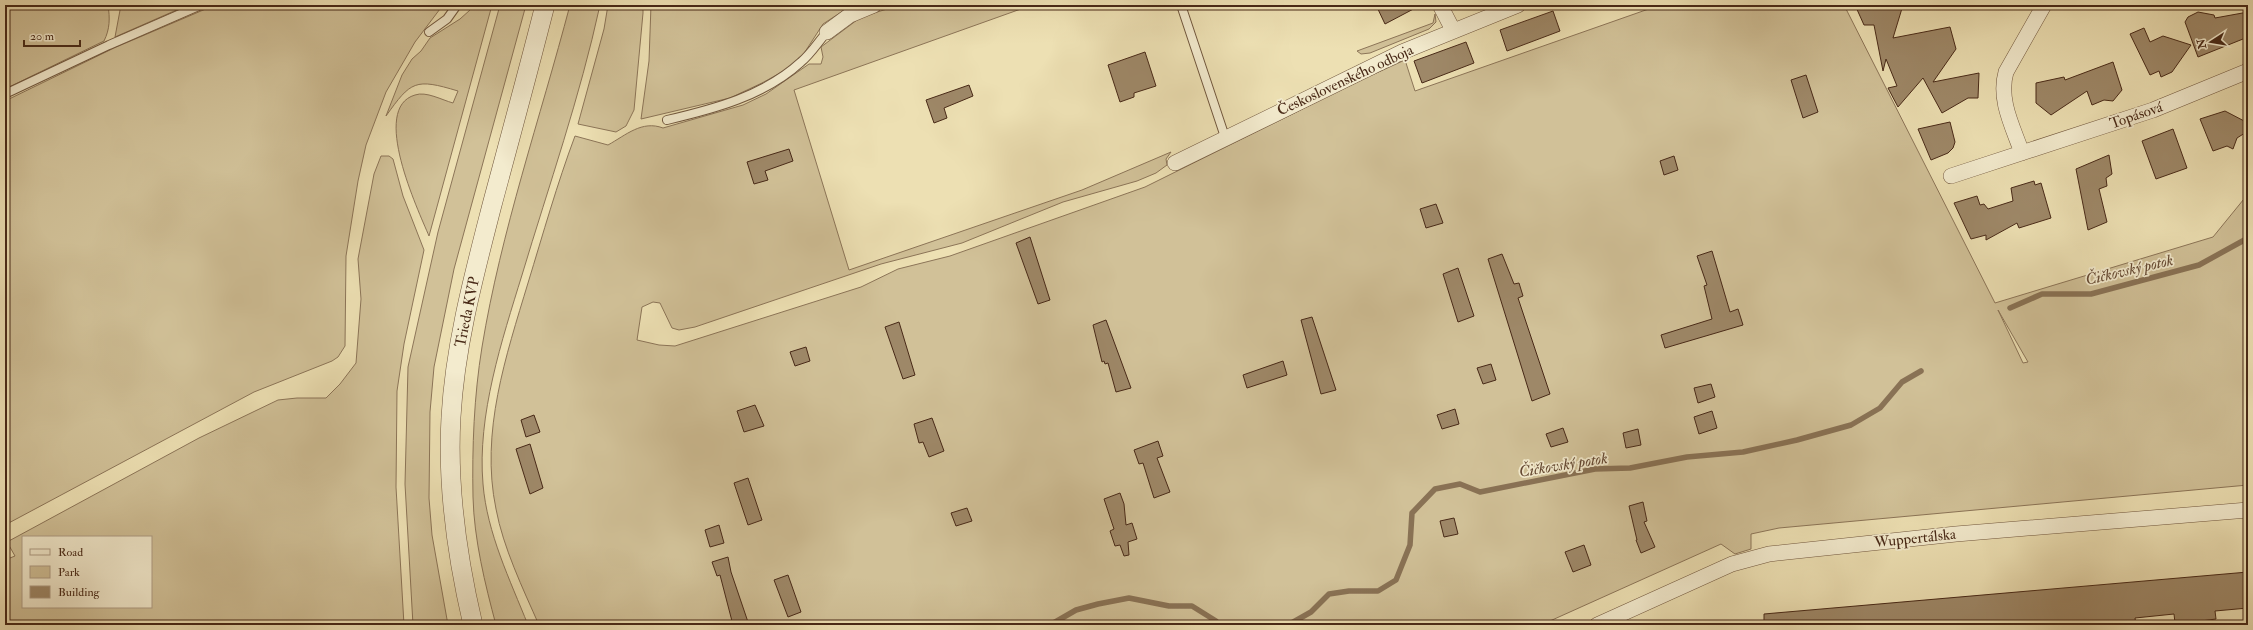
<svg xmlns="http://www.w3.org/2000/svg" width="2253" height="630" font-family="'IM FELL Double Pica',serif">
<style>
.green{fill:#d1c198;stroke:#8c7558;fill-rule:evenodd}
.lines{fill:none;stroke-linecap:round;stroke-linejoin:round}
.stream{stroke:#897255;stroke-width:5.5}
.building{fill:#9e8868;stroke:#482917}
.service-casing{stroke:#71573e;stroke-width:10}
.minor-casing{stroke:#71573e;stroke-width:16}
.tertiary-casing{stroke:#71573e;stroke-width:20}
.service{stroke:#f3ebce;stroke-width:8}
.minor{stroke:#f3ebce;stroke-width:15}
.tertiary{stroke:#f3ebce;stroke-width:19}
.labels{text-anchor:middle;stroke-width:3.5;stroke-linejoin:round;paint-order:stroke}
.street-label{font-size:15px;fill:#482917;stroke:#f3ebce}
.water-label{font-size:16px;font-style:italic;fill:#634731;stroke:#f3ebce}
</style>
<rect width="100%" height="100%" fill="#ede0b3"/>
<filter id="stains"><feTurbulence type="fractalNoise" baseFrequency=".005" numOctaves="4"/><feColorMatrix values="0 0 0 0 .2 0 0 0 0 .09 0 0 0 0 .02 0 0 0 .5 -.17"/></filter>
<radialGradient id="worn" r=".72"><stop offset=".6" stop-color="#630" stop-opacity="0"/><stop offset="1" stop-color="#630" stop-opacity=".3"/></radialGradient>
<path class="green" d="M5,5H108C110,18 110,29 104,41L5,89Z
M121,5H188L115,37Z
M215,5H443L415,42L386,92L366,145L358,181L346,256L345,346L338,357L332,361L254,392L5,525V101L114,48Z
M471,5H492L429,236C418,210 370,108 415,95C426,91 442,100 453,103L458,91C415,78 411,81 386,116L402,75L412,59L421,51L430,38L460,19L470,10Z
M500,5H526L454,269L434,367L430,412L429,498L432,535L448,625H413L405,484L408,367L438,232Z
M570,5H600C580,97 549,185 522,275C502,340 477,415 483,484C487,533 510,580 528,625H496C485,584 474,539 473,497C472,447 474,396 482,347C501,231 540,119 570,5Z
M608,5H643V13L634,110L626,126L616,132L578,124L604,29Z
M651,5H852L823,24L801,58L791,67L762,83L730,98L641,119L649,61Z
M900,5H1032L794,90L849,270L1082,190L1171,152L1166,159L1167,165L1156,173L1137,181L1063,202L962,243L881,264L695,327L679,330L672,328L660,303L653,302L642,307L637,340L659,345L675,346L861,287L898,269L950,256L1145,187L1363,79L1405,60L1415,91L1660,5H1844L1995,303L2213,237L2248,194V485L1779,528L1751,534V549L1735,554L1721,544L1541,625H539C523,589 503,547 496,509C480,432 506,356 528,283C543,234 557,184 575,136L608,145C626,135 642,120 663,128L743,105L766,94L809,64H821L823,57L821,47L861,17ZM1998,310L2028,362L2023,363Z
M1435,14L1436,22L1429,29L1370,53L1361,54L1357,51L1433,23Z
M381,156H389L393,159L403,196L424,250L404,344L397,391L396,487L404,625H5V560L15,556L7,542L199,438L278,400L297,398H326L340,384L356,363L361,299L358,259L374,174ZM23,537H151V607H23Z"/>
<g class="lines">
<path class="stream" d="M2010,308L2042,294H2091L2199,265L2248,238
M1050,625L1076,610L1098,604L1129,598L1169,606H1192L1216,621L1218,625
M1288,625L1311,612L1329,594L1349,591H1378L1396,580L1410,545L1412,513L1435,489L1460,484L1480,492L1595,469L1630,468L1687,457L1743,452L1797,440L1851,425L1880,408L1902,382L1921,371"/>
</g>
<path class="building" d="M1376,5H1421L1385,24Z
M1855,5H1903L1893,38L1950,27L1956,49L1933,82L1979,73L1978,98H1968L1942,113L1923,78L1898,107L1888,88L1897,86L1886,59L1883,71L1874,25H1864Z
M1553,11L1560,31L1507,51L1500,30Z
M2198,12L2214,15L2215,18L2248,12V37L2198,57L2185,22L2188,17Z
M2144,28L2150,42L2163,36L2191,45L2172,72L2161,77L2159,71L2150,75L2130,34Z
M1466,42L1474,63L1422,83L1414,61Z
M1145,52L1156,86L1134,93V97L1120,102L1108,65Z
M2113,62L2122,90L2113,101L2104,100L2092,105L2087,91L2051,115L2036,103V83L2064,77L2065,80Z
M1806,75L1818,112L1803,118L1791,80Z
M969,85L973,96L944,108L947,118L934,123L926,100Z
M2225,111L2248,123V131L2237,138L2233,149L2227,146L2213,151L2200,119Z
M1950,122L1955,142L1953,148L1948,153L1931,160L1918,129Z
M2173,129L2187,168L2156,179L2142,141Z
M789,149L793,161L765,171L768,180L754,184L747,162Z
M2109,155L2112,174L2106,178L2107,186L2099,189L2107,222L2088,230L2076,169Z
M1674,156L1678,170L1664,175L1660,161Z
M2034,181L2035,185L2041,183L2051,218L2019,228L2017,223L1986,240V235L1971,239L1954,203L1977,196L1980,205L1984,204L1988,209L2013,201L2011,188Z
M1436,204L1443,223L1426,228L1420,209Z
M1030,237L1050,300L1038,304L1016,243Z
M1712,251L1730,312L1738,309L1743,325L1665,348L1661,335L1712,319L1704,286L1707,285L1697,256Z
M1502,254L1514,284L1519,283L1523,296L1518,298L1550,394L1532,401L1488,259Z
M1458,268L1474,316L1458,322L1443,274Z
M1312,317L1336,390L1321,394L1301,320Z
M1106,320L1131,388L1116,392L1108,363L1105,364L1104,361L1102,362L1093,325Z
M899,322L915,375L903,379L885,327Z
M806,347L810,361L795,366L790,352Z
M1283,361L1287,375L1247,388L1243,375Z
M1491,364L1496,380L1483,384L1477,368Z
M1711,384L1715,397L1698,403L1694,388Z
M755,405L764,426L744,432L737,411Z
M1455,409L1459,424L1442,429L1437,415Z
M1712,411L1717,428L1699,434L1694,417Z
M534,415L540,432L526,437L521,420Z
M932,418L944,451L929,457L923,442L919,443L914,424Z
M1563,428L1568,442L1551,447L1546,434Z
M1638,429L1641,445L1626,448L1623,433Z
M1158,441L1163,456L1157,458L1170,492L1154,498L1143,463L1139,464L1134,450Z
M530,444L543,488L530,494L516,449Z
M748,478L762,520L748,525L734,483Z
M1120,493L1124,504L1126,525L1132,523L1137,539L1128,542L1129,555L1124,556L1120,545L1115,546L1110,531L1114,529L1104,499Z
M1643,502L1647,521L1644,522L1655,547L1641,553L1636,540H1637L1629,506Z
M967,508L972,521L956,526L951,513Z
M1454,518L1458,534L1444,537L1440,521Z
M719,525L724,543L710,547L705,530Z
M1584,545L1591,565L1573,572L1565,552Z
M728,557L731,572L749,625H733L720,575L717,576L712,562Z
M2248,572V608L2215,611L2216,619L2201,621L2175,623L2174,614L2135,618L2136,625H2093V621L2047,625H1764V614Z
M788,575L801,612L788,617L774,580Z"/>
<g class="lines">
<defs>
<path id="service" d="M1181,5L1225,137
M429,32L447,19L457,5
M5,94L109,45L201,5
M667,120C714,109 764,96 801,62C811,54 818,42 827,32"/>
<path id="minor" d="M1440,5L1453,30
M827,32L850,15L874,5
M2022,153C2013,127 1998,100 2006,72L2044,5
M1175,163L1402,52L1518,5
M1951,176L2153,110L2248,71
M1597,625L1732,564L1769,554L1956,534L2248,510"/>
<path id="tertiary" d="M473,625C457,557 447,487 451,417C455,345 474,275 492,205C510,138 528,72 545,5"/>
</defs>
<use href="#service" class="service-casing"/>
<use href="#minor" class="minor-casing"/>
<use href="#tertiary" class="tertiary-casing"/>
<use href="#service" class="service"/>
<use href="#minor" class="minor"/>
<use href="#tertiary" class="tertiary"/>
</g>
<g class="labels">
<g class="street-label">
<text transform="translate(1345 80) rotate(-25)" y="5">Československého odboja</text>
<text transform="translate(2136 115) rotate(-19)" y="5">Topásová</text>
<text transform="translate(467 312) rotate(-78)" y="5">Trieda KVP</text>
<text transform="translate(1915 538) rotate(-6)" y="5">Wuppertálska</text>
</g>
<g class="water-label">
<text transform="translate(2129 269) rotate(-13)" y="6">Čičkovský potok</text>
<text transform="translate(1563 464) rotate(-9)" y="6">Čičkovský potok</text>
</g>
</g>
<rect width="2253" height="630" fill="none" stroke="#ede0b3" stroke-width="20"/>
<rect x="6" y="6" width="2241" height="618" fill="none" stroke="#482917" stroke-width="2"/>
<rect x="10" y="10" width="2233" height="610" fill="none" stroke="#482917"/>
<rect x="22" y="536" width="130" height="72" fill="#f3ebce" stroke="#af9d85"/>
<rect x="30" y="549" width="20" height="6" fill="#f3ebce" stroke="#af9d85"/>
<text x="58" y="556" font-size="12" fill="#482917">Road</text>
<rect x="30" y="566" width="20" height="12" fill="#d1c198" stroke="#af9d85"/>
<text x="58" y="576" font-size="12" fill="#482917">Park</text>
<rect x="30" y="586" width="20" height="12" fill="#9e8868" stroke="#af9d85"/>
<text x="58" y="596" font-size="12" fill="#482917">Building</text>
<g transform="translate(2211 42) rotate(258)" stroke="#f3ebce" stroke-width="3" paint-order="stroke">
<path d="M0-3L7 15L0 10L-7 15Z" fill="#482917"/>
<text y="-6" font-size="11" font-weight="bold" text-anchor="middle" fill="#482917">N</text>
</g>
<path d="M24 40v6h56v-6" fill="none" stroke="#482917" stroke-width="2"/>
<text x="30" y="40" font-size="12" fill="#482917" stroke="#f3ebce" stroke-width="3" paint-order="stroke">20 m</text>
<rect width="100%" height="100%" filter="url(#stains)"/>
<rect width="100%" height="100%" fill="url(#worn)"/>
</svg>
